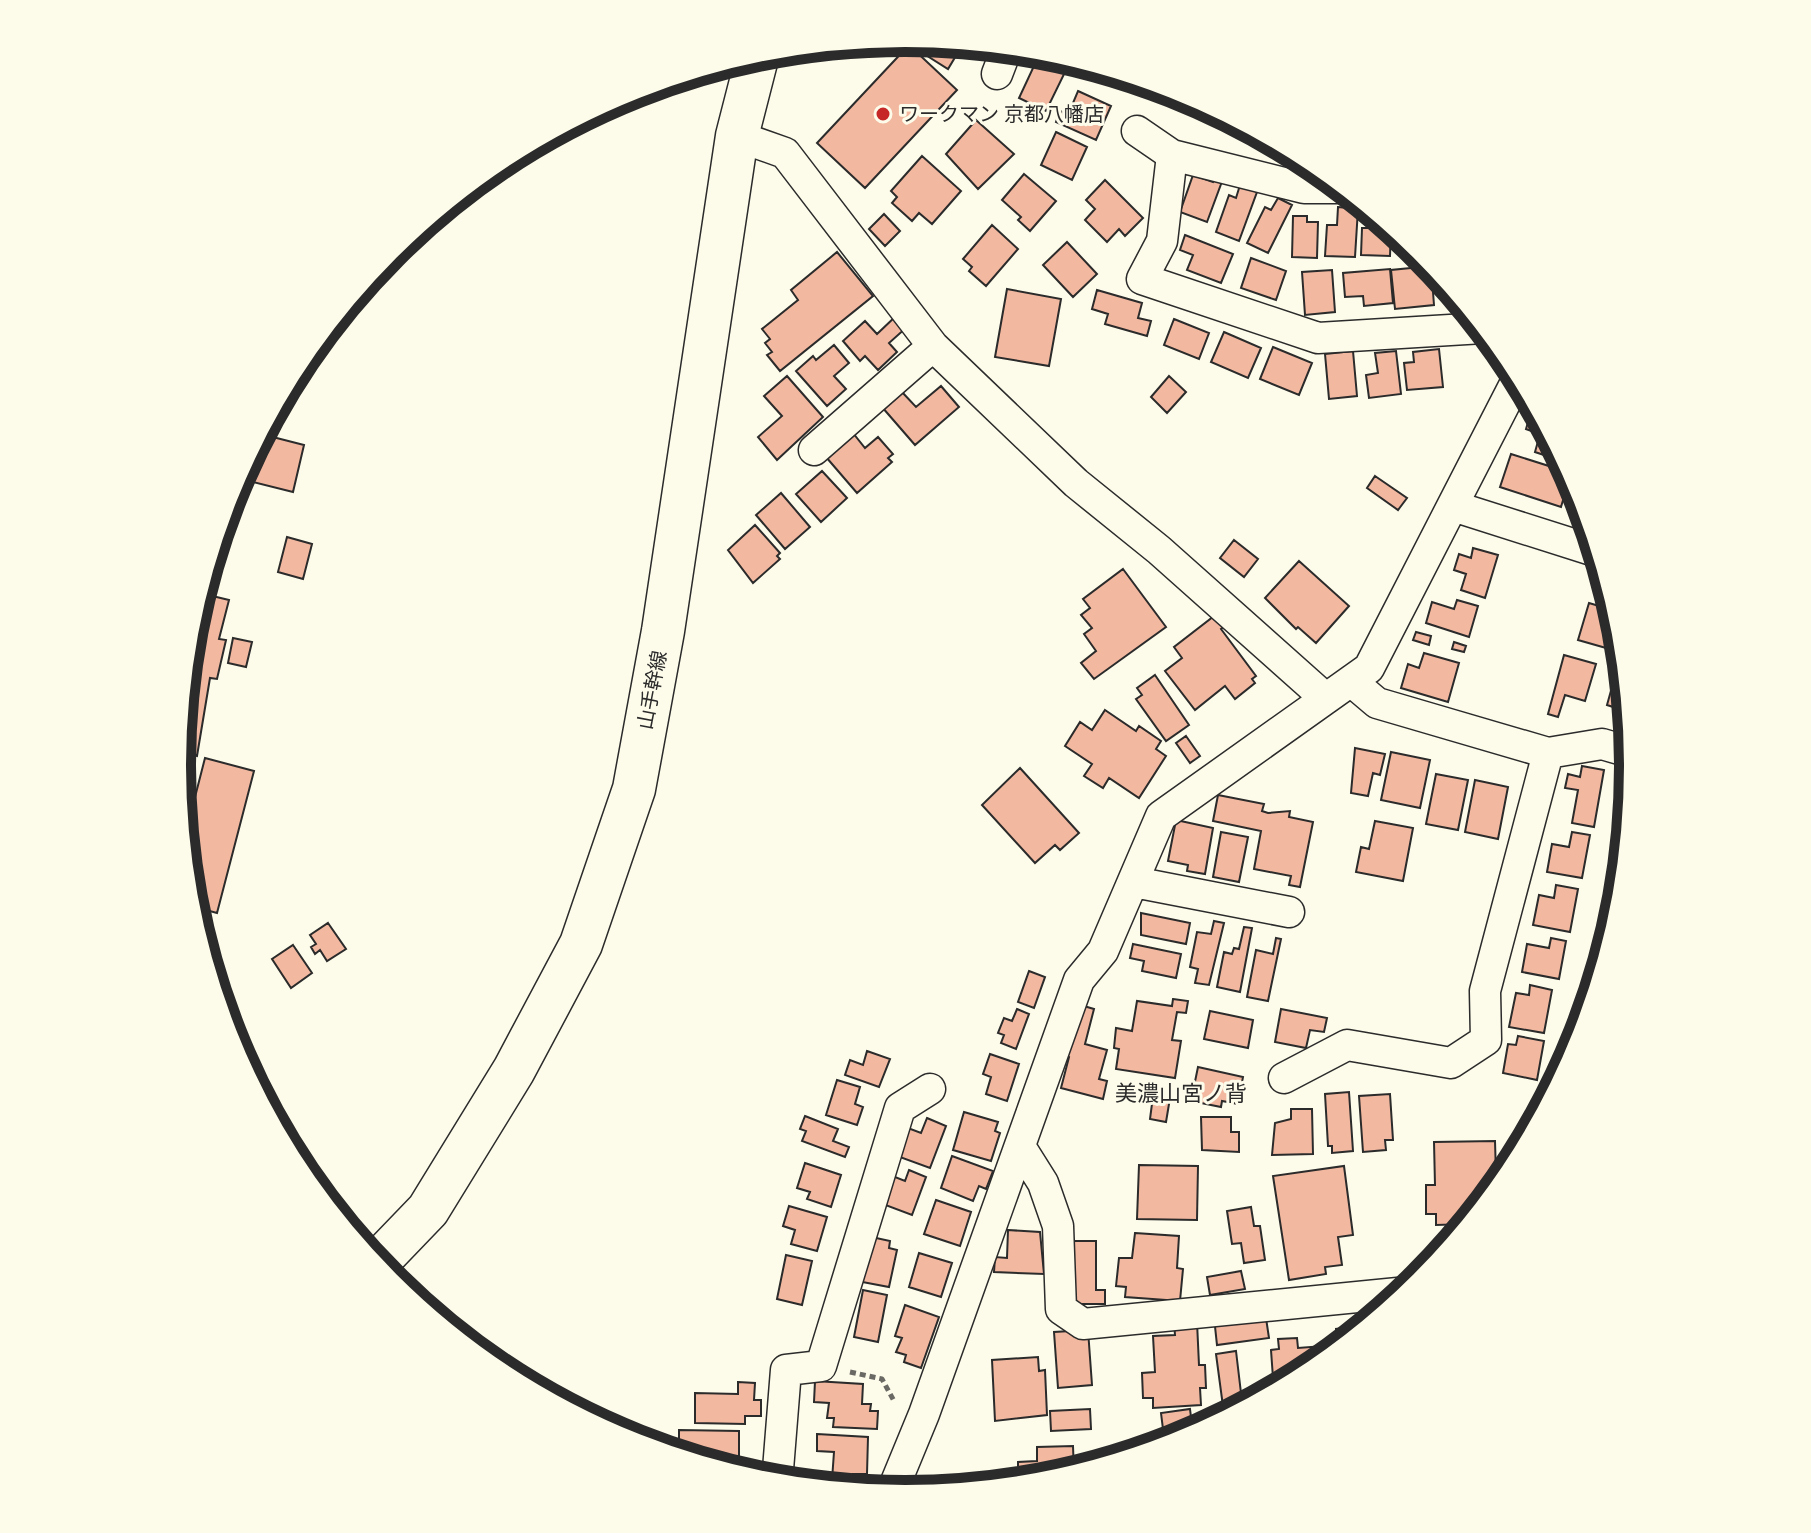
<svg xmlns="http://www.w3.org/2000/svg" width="1811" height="1533" font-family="Lato,'Noto Sans JP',sans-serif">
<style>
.building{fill:#f2b8a0;stroke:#2b2b2b;stroke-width:2}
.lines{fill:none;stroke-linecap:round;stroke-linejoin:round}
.minor-casing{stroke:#2b2b2b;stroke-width:33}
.secondary-casing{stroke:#2b2b2b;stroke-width:45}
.path{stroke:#6a6964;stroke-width:5;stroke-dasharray:6 4;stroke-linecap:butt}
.minor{stroke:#fdfbea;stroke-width:30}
.secondary{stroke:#fdfbea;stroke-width:42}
.poi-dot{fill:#c62828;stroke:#fdfbea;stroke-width:3}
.labels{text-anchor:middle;stroke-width:6;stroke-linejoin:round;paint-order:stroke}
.poi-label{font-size:20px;fill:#2b2b2b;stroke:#fdfbea;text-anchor:start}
.street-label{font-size:20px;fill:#2b2b2b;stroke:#fdfbea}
.neighbourhood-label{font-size:22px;fill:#2b2b2b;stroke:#fdfbea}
.rim{fill:none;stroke:#2b2b2b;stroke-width:10}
</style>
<rect width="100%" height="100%" fill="#fdfbea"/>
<path class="building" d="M917,39L963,44L948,69L913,47Z
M909,45L957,90L865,188L817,143Z
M1040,53L1068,66L1046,111L1019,98Z
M1163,88L1185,94L1188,95L1180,104Z
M1078,91L1111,106L1096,140L1056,122L1060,111L1068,115Z
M1201,103L1237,122L1231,133L1200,118L1203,112L1198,109Z
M976,120L1014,154L978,189L946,154Z
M1056,132L1087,147L1072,180L1041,165Z
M922,156L961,191L932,224L919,213L912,221L892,203L897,197L891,191Z
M1217,173L1224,176L1207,222L1180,212L1193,175L1213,182Z
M1024,174L1056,201L1030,231L1018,220L1021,217L1002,200Z
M1105,180L1143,218L1125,236L1119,229L1107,242L1085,220L1095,209L1086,200Z
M1240,185L1257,192L1239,241L1216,232L1229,195L1236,198Z
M1278,198L1292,205L1268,253L1247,243L1265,207L1271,210Z
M1338,207L1358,209L1355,257L1325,256L1327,225H1337Z
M1373,212L1391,227L1390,256L1361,255L1362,228H1373Z
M884,214L900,231L885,246L869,229Z
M1293,216H1307V222H1318L1317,258L1292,257Z
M992,225L1018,249L986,286L969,271L972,267L963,259Z
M1398,233L1421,252L1423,254L1396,252Z
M1185,235L1233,254L1221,283L1187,270L1193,255L1180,250Z
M1067,242L1097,274L1073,297L1043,265Z
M837,252L873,296L780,371L767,355L772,352L765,343L770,339L762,329L798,300L791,290Z
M1251,258L1286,271L1276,300L1241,288Z
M1431,266L1434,305L1395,309L1391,270Z
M1390,269L1393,303L1364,306L1363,296L1345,297L1343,273Z
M1332,270L1335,312L1305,315L1302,272Z
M1007,289L1061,299L1049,366L995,357Z
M1097,290L1142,303L1138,318L1151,321L1147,336L1105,324L1108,314L1092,309Z
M897,315L907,327L889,343L897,352L878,370L865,356L860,361L843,341L865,321L877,334Z
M1174,319L1209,333L1199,359L1164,345Z
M1224,332L1261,348L1248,378L1211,362Z
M834,345L849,363L834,376L846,389L827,406L796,371L813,356L816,360Z
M1273,347L1312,363L1299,395L1260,379Z
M1439,349L1443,387L1407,390L1404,363L1414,362L1413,352Z
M1353,351L1357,396L1329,399L1325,354Z
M1396,351L1401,394L1369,398L1366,375L1378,373L1375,353Z
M787,376L823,417L777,460L758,437L782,416L764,396Z
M1169,376L1186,392L1167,413L1151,397Z
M941,386L959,407L915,445L882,407L901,391L916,407Z
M1530,415L1542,419L1565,462L1535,452L1540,434L1526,429Z
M853,433L865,448L878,437L893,454L888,458L892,462L857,493L826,457Z
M261,434L304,445L293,492L237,478Z
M1511,454L1571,473L1561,507L1500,487Z
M822,471L847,498L821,522L796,494Z
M1375,476L1407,498L1398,510L1367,488Z
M781,493L810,527L785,549L756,515Z
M755,525L780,553L777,556L780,559L753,583L728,550Z
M287,537L312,544L303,579L278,572Z
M1234,540L1258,559L1244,577L1220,558Z
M1473,548L1498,555L1485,598L1461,590L1466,574L1454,570L1459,554L1471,558Z
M1299,561L1349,606L1316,643L1298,627L1296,629L1265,598Z
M1123,569L1166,627L1094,679L1081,663L1096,651L1084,634L1092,628L1081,615L1090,608L1083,599Z
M200,593L229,600L219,639L226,640L217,679L210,678L197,756L178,751L191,624Z
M1457,600L1478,606L1469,637L1426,623L1432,602L1454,609Z
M1589,603L1616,611L1620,625L1613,650L1578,640Z
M1218,613L1226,625L1221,629L1256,676L1252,679L1255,683L1235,699L1225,686L1195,710L1165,671L1182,658L1174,647Z
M1416,632L1431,636L1429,645L1413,640Z
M233,638L252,642L246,667L228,663Z
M1454,642L1466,646L1464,652L1452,649Z
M1424,653L1459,663L1448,702L1401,688L1408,664L1419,668Z
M1564,655L1596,664L1585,701L1565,695L1558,717L1548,714Z
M1617,669L1625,671L1629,712L1607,705Z
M1155,675L1189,725L1166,741L1136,699L1142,695L1137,688Z
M1105,710L1136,731L1139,726L1161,741L1156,749L1166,756L1139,798L1109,778L1103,788L1084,776L1092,764L1065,746L1080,722L1092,730Z
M1186,736L1200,756L1190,763L1176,743Z
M1355,748L1385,754L1380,775L1373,773L1368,796L1351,793Z
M1391,752L1430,760L1420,808L1381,800Z
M205,758L254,771L217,913L191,906L184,840Z
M1582,766L1604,770L1594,827L1572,823L1578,790L1565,788L1568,774L1580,777Z
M1020,768L1079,833L1060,850L1055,845L1035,863L982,805Z
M1436,774L1468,780L1458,830L1426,824Z
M1475,780L1508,787L1498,839L1465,832Z
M1218,795L1264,804L1262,811L1268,813L1290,811L1289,817L1313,822L1300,887L1289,885L1291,876L1254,869L1261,831L1213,821Z
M1176,820L1213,828L1205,874L1187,871L1188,865L1168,861Z
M1375,821L1413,828L1403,881L1356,872L1361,847L1369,849Z
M1221,832L1248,837L1239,882L1213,877Z
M1572,832L1590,835L1582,878L1547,872L1552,844L1569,847Z
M1556,885L1578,889L1570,932L1533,925L1539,895L1554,898Z
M1141,913L1190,923L1186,944L1141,935Z
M1214,921L1224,923L1209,985L1195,983L1198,969L1190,967L1197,932L1211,934Z
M328,923L346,949L327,961L320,950L315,954L311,947L316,944L310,935Z
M1244,927L1252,928L1240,992L1217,987L1224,952L1232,954L1234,948L1239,949Z
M1276,938L1281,939L1268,1001L1247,997L1256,950L1273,954Z
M1551,938L1566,941L1559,979L1522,972L1527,944L1549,948Z
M1133,944L1181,954L1176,978L1142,971L1144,961L1130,958Z
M293,945L312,973L291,988L272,959Z
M1029,971L1045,977L1034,1008L1018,1002Z
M1530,985L1552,990L1544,1033L1509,1027L1516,993L1529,995Z
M1173,999L1188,1001L1186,1013L1177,1012L1172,1040L1181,1041L1175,1078L1116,1069L1119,1049L1114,1048L1116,1028L1132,1031L1137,1001L1172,1006Z
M1077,1004L1094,1009L1085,1044L1107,1050L1099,1079L1107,1081L1103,1099L1061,1088L1069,1057L1064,1055Z
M1017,1009L1029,1014L1016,1049L1001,1043L1004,1035L998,1033L1004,1018L1012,1021Z
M1281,1009L1327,1018L1324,1032L1310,1030L1306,1048L1275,1042Z
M1210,1011L1253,1020L1248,1048L1204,1039Z
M1518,1036L1544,1041L1537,1080L1503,1073L1508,1044L1516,1045Z
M231,1041L259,1070L251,1079L232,1045Z
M867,1051L890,1059L879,1087L845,1075L850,1060L863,1065Z
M990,1054L1019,1064L1007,1101L986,1094L991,1077L983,1074Z
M1198,1067L1243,1077L1238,1104L1222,1101L1221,1107L1191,1101Z
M837,1080L860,1087L855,1104L863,1107L857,1125L826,1115Z
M1349,1092L1353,1151L1332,1153V1146H1328L1325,1094Z
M1390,1094L1393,1140H1385L1386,1150L1363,1152L1359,1096Z
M1153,1096L1170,1098L1166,1122L1150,1119Z
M265,1106L285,1120L278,1131Z
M1291,1109H1312L1313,1154L1272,1155L1275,1123L1291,1119Z
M964,1112L998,1122L995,1131L1000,1133L991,1161L953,1150Z
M805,1116L838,1129L833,1141L849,1147L845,1157L802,1141L806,1131L800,1129Z
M1201,1117H1231V1132H1239V1152L1202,1150Z
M927,1118L946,1126L930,1168L897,1156L908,1128L921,1133Z
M1495,1141L1496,1175L1507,1176L1468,1224L1436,1225V1214H1426V1185H1435L1434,1142Z
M952,1156L993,1171L986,1189L979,1186L973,1201L941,1188Z
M805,1163L841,1175L831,1207L807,1199L810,1192L797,1188Z
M1139,1165L1198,1166L1197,1220L1137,1219Z
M1344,1166L1353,1235L1338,1237L1342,1265L1325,1267L1326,1274L1289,1280L1273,1176Z
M909,1170L926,1177L912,1215L880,1203L890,1175L905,1181Z
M936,1200L971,1212L960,1246L924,1234Z
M789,1206L827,1217L817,1251L791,1244L795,1230L783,1226Z
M1251,1207L1254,1226H1260L1265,1260L1244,1263L1241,1243L1232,1244L1227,1211Z
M1008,1230L1040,1232L1044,1274L994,1272L995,1257L1007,1258Z
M1135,1233L1179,1236L1177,1268L1183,1269L1180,1301L1125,1297L1126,1287L1116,1286L1119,1258H1132Z
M867,1236L890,1241L889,1248L897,1250L889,1287L857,1281Z
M1068,1241H1096V1290H1105V1304H1068Z
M919,1253L952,1263L941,1297L909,1287Z
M786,1255L812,1261L802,1305L777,1299Z
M1241,1271L1245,1289L1210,1295L1207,1277Z
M863,1290L887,1295L878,1342L854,1337Z
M905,1305L939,1317L921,1368L904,1362L906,1355L896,1352L902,1338L895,1336Z
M1214,1317L1266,1318L1269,1338L1217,1345Z
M1197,1322L1199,1365H1205L1206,1388H1200L1201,1405L1153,1408V1398H1143L1142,1373L1155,1372L1153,1336L1175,1335L1174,1323Z
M1364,1326L1310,1372L1274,1392L1271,1350L1279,1349L1278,1339L1297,1338L1298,1348L1337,1345L1336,1329Z
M1088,1330L1092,1385L1058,1388L1054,1332Z
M1236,1351L1241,1393L1252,1391L1253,1401L1241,1403L1242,1409L1224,1414L1216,1354Z
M1038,1357L1039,1371L1045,1370L1047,1415L995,1421L992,1360Z
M815,1381L863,1384L862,1404H871L870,1411H878L877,1429L833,1427L834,1418H827L829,1403L814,1402Z
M738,1382L755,1383L754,1400H761V1416H745V1424L695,1423V1393L738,1394Z
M1090,1409L1091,1429L1051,1431L1050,1411Z
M1190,1409L1191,1417L1202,1415L1204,1429L1165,1445L1161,1413Z
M679,1430L739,1431V1456H728V1462H701L679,1455Z
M817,1434L868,1437L867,1474H853V1482L832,1480L834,1452L817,1451Z
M1073,1446L1074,1473L1018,1484V1462L1037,1461V1447Z
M728,1469L755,1472L754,1478L727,1470Z
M803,1484L845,1487V1489L803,1485Z"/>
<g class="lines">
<defs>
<path id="minor" d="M997,74L1007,48
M1137,131L1172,155L1304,188H1343
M737,136L785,153L933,346L1076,483L1159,550L1324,697
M1172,155L1162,241L1142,279L1318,338L1483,328
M814,450L933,346
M1453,506L1598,552
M1351,681L1377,703L1548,753L1602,744L1633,753
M1134,882L1289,912
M1284,1078L1347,1045L1451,1063L1486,1040L1485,991L1548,753
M1021,1148L1043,1183L1058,1226L1061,1309L1083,1324L1408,1292
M777,1482L786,1370L821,1366L900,1108L930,1089
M891,1494L924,1414L1079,980L1103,951L1161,816L1369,668L1519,376"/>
<path id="secondary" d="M376,1264L428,1210L514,1070L581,944L634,789L663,631L737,136L758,54"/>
</defs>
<use href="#minor" class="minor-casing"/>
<use href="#secondary" class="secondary-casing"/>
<path class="path" d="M850,1372L882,1379L894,1401"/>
<use href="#minor" class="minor"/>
<use href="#secondary" class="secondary"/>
</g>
<circle class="poi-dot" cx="883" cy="114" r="8"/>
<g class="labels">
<g class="poi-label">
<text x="899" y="121">ワークマン 京都八幡店</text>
</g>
<g class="street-label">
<text transform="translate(652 690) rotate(-79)" y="7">山手幹線</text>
</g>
<g class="neighbourhood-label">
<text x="1181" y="1101">美濃山宮ノ背</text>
</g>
</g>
<path d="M0 0H1811V1533H0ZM191 766a714 714 0 1 1 1428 0a714 714 0 1 1-1428 0Z" fill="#fdfbea" fill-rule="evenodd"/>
<path class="rim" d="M191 766a714 714 0 1 1 1428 0a714 714 0 1 1-1428 0Z"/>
</svg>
